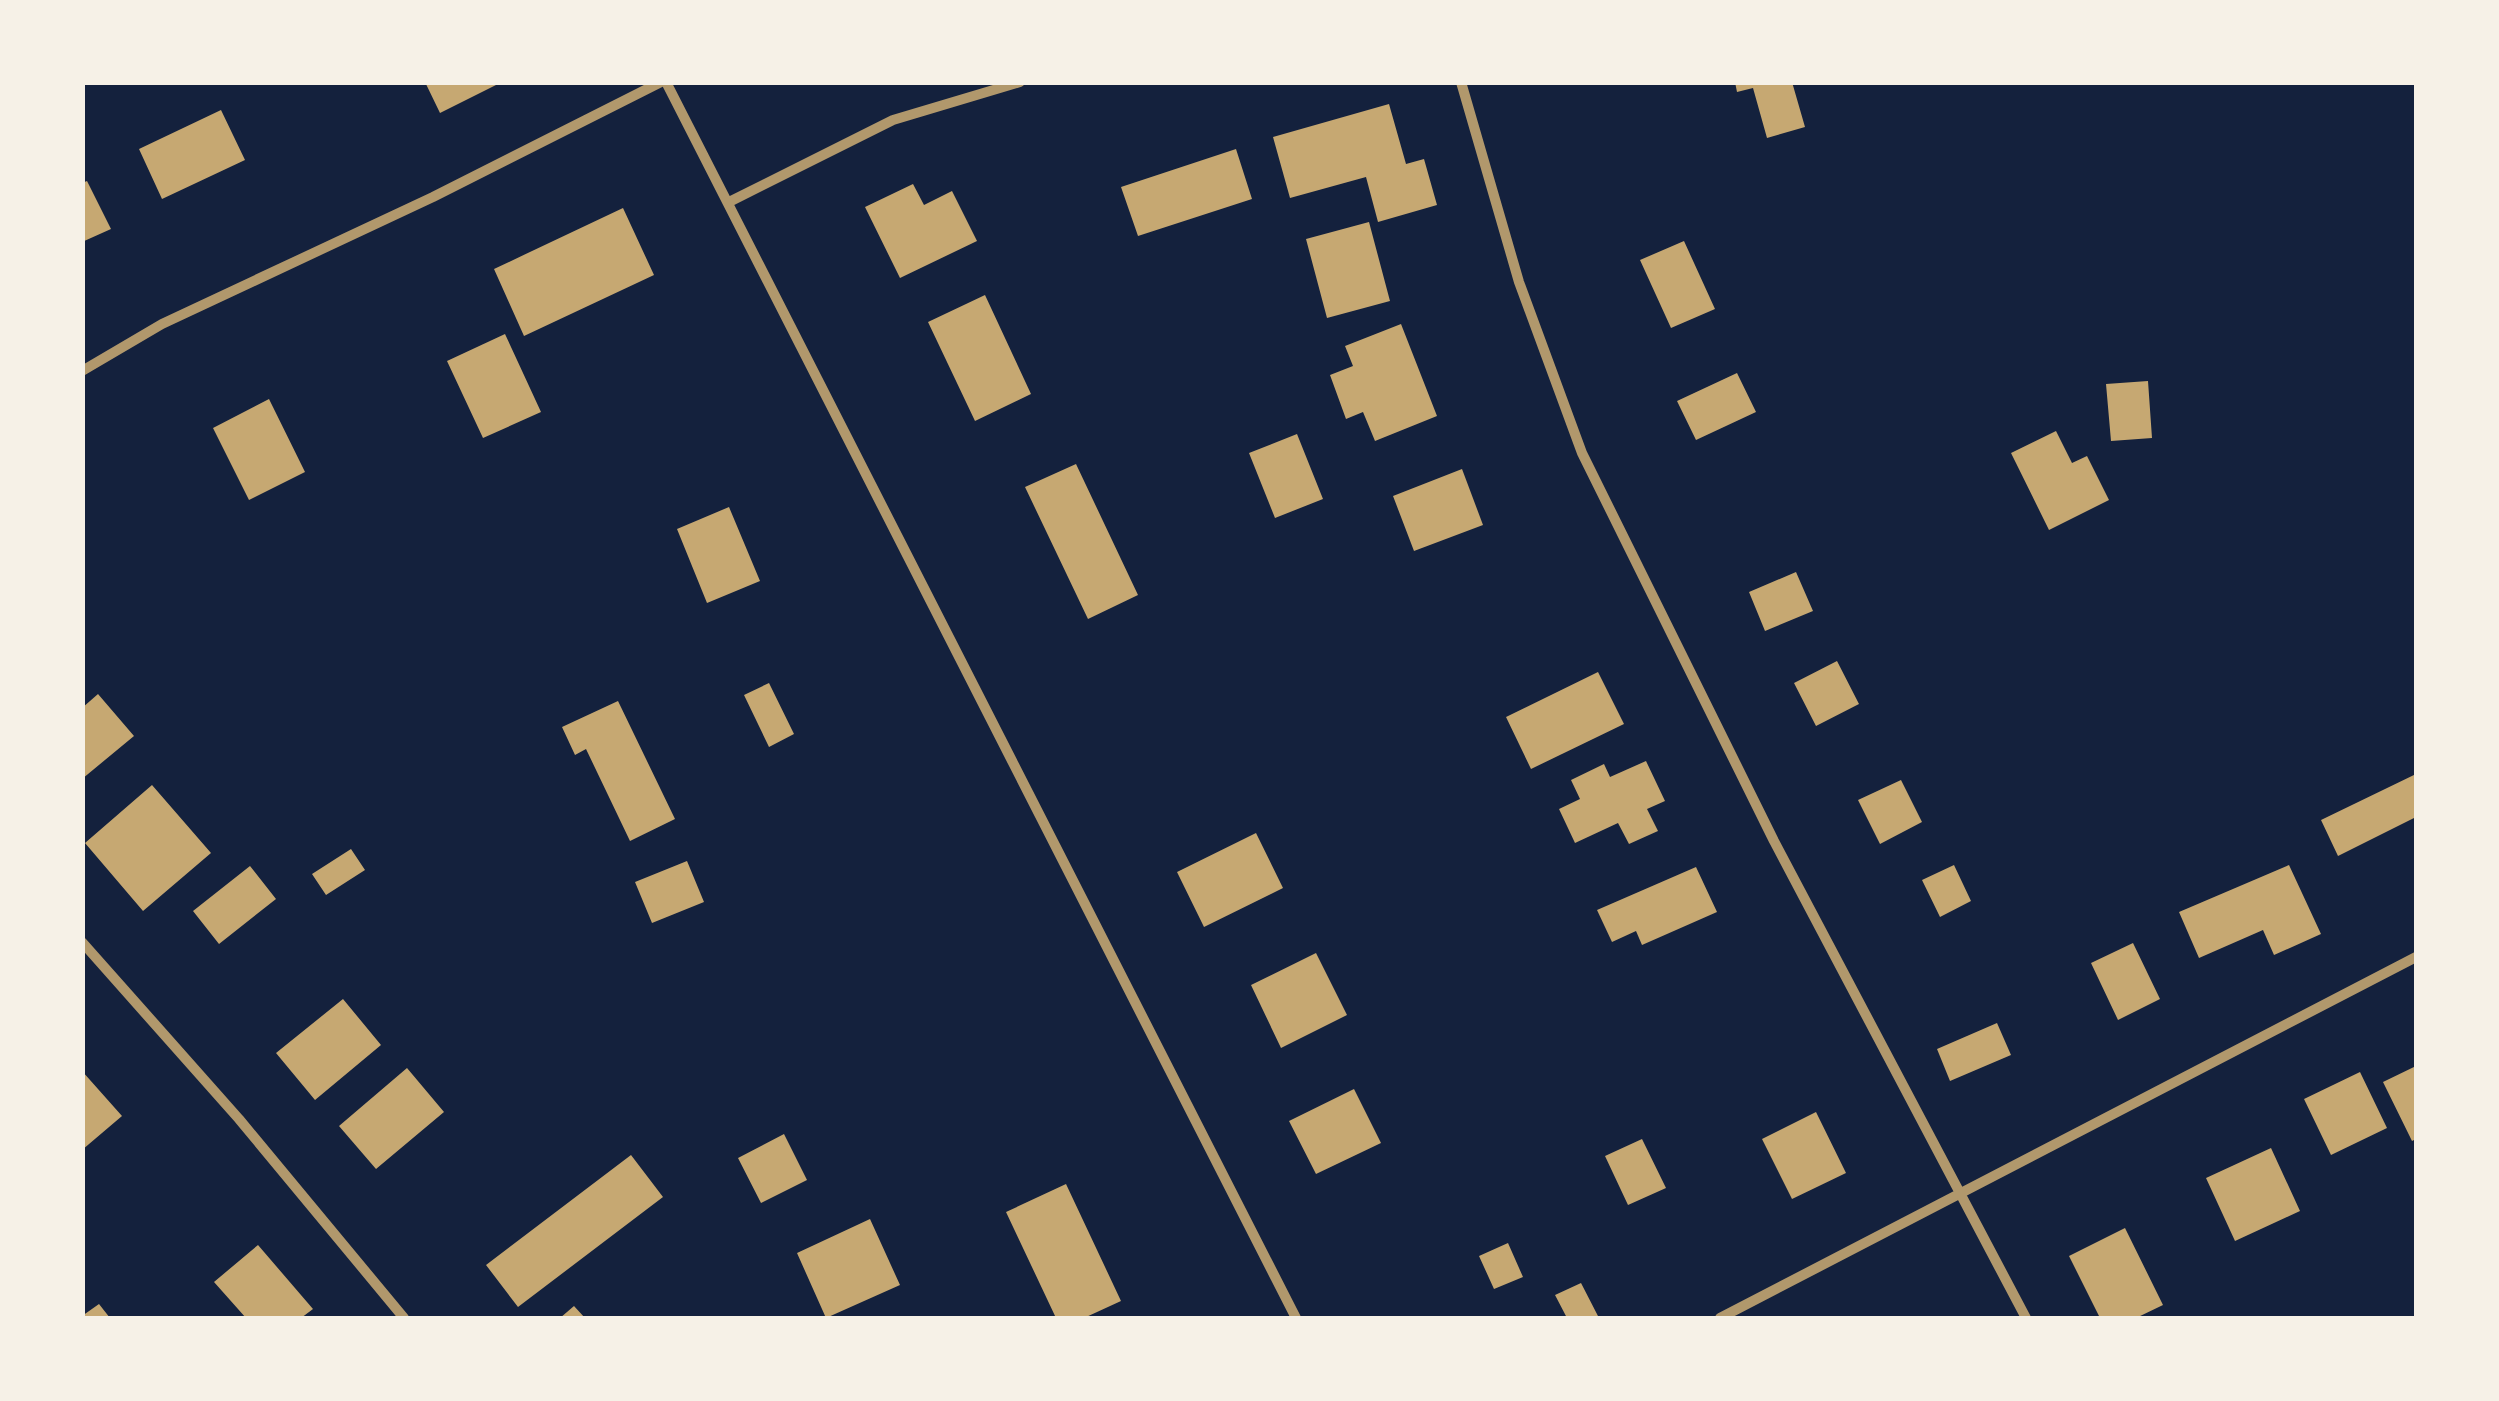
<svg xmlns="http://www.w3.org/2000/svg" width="2499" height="1401" font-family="Spectral,serif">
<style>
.building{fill:#c6a872}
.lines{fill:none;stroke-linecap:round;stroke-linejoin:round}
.minor{stroke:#b1986c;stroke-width:10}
</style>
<rect width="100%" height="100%" fill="#14213d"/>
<path class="building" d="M425,82H502L440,113Z
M1735,82H1792L1805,127L1767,138L1753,88L1737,92Z
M1389,104L1406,164L1424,159L1437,205L1378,222L1366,177L1290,198L1273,137Z
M221,110L245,160L162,199L139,149Z
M1236,149L1252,199L1138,236L1121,187Z
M87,181L111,229L82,242V183Z
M913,184L924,205L952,191L977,241L900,278L865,207Z
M623,208L654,275L524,336L494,269Z
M1369,222L1390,301L1327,318L1306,239Z
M1684,241L1715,309L1671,328L1640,260Z
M985,295L1031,394L975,421L928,322Z
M1401,324L1437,416L1375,441L1363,412L1346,419L1330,375L1353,366L1345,346Z
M505,334L541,412L483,438L447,361Z
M1737,373L1756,412L1696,440L1677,401Z
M2148,381L2152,438L2111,441L2106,384Z
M269,399L305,472L249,500L213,428Z
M2056,431L2072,463L2087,456L2109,500L2049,530L2011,453Z
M1297,434L1323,499L1275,518L1249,453Z
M1076,464L1138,595L1088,619L1025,487Z
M1462,469L1483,525L1414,551L1393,496Z
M729,507L760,581L707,603L677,529Z
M1796,572L1813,611L1765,631L1749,592Z
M1837,661L1859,704L1816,726L1794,683Z
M1598,672L1624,724L1531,769L1506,717Z
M769,683L794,734L769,747L744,695Z
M98,694L134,736L82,779V708Z
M618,701L675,819L630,841L586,749L575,755L562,727Z
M1646,761L1665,801L1647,809L1658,831L1629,844L1618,823L1575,843L1559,809L1580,799L1571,780L1604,764L1610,777Z
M2416,774V817L2338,856L2321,820Z
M1901,780L1922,822L1880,844L1858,800Z
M152,785L211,853L143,911L85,843Z
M1256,833L1283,888L1204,927L1177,872Z
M351,849L365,870L326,895L312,874Z
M687,861L704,902L652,923L635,882Z
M1954,865L1971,901L1940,917L1922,880Z
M2289,865L2321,934L2274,955L2263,930L2199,958L2179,912Z
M250,866L276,899L219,944L193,911Z
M1696,867L1717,912L1642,945L1636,931L1612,942L1597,910Z
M2133,943L2160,999L2118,1020L2091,963Z
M1316,953L1347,1015L1281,1048L1251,985Z
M343,999L381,1045L315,1100L276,1053Z
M1997,1023L2011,1055L1950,1081L1937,1049Z
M2416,1066V1139L2412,1141L2383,1082Z
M407,1068L444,1112L376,1169L339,1126Z
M82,1071L122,1116L82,1150Z
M2360,1072L2387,1128L2331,1155L2304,1099Z
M1354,1089L1381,1143L1316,1174L1289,1121Z
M1816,1112L1846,1173L1792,1199L1762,1139Z
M784,1134L807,1180L761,1203L738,1158Z
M1642,1139L1666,1188L1628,1205L1605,1156Z
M2271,1148L2300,1211L2235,1241L2206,1178Z
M631,1155L663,1197L518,1307L486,1265Z
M1066,1184L1121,1301L1084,1318H1056L1006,1212Z
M870,1219L900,1285L826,1318L797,1253Z
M2125,1228L2163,1305L2136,1318H2100L2069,1256Z
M1508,1243L1523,1277L1494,1289L1479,1256Z
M258,1245L313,1309L301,1318H246L214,1282Z
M1581,1283L1599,1318H1567L1555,1295Z
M99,1304L110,1318H82V1316Z
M574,1306L585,1318H560Z"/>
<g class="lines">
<path class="minor" d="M666,82L1296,1318
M1461,82L1519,282L1582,453L1774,841L2026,1318
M729,202L893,120L1020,82
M82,371L162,324L433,197L661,82
M82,942L239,1119L404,1318
M1720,1318L2416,957"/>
</g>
<rect width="2499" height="1401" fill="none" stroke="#f6f1e7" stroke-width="170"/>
</svg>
